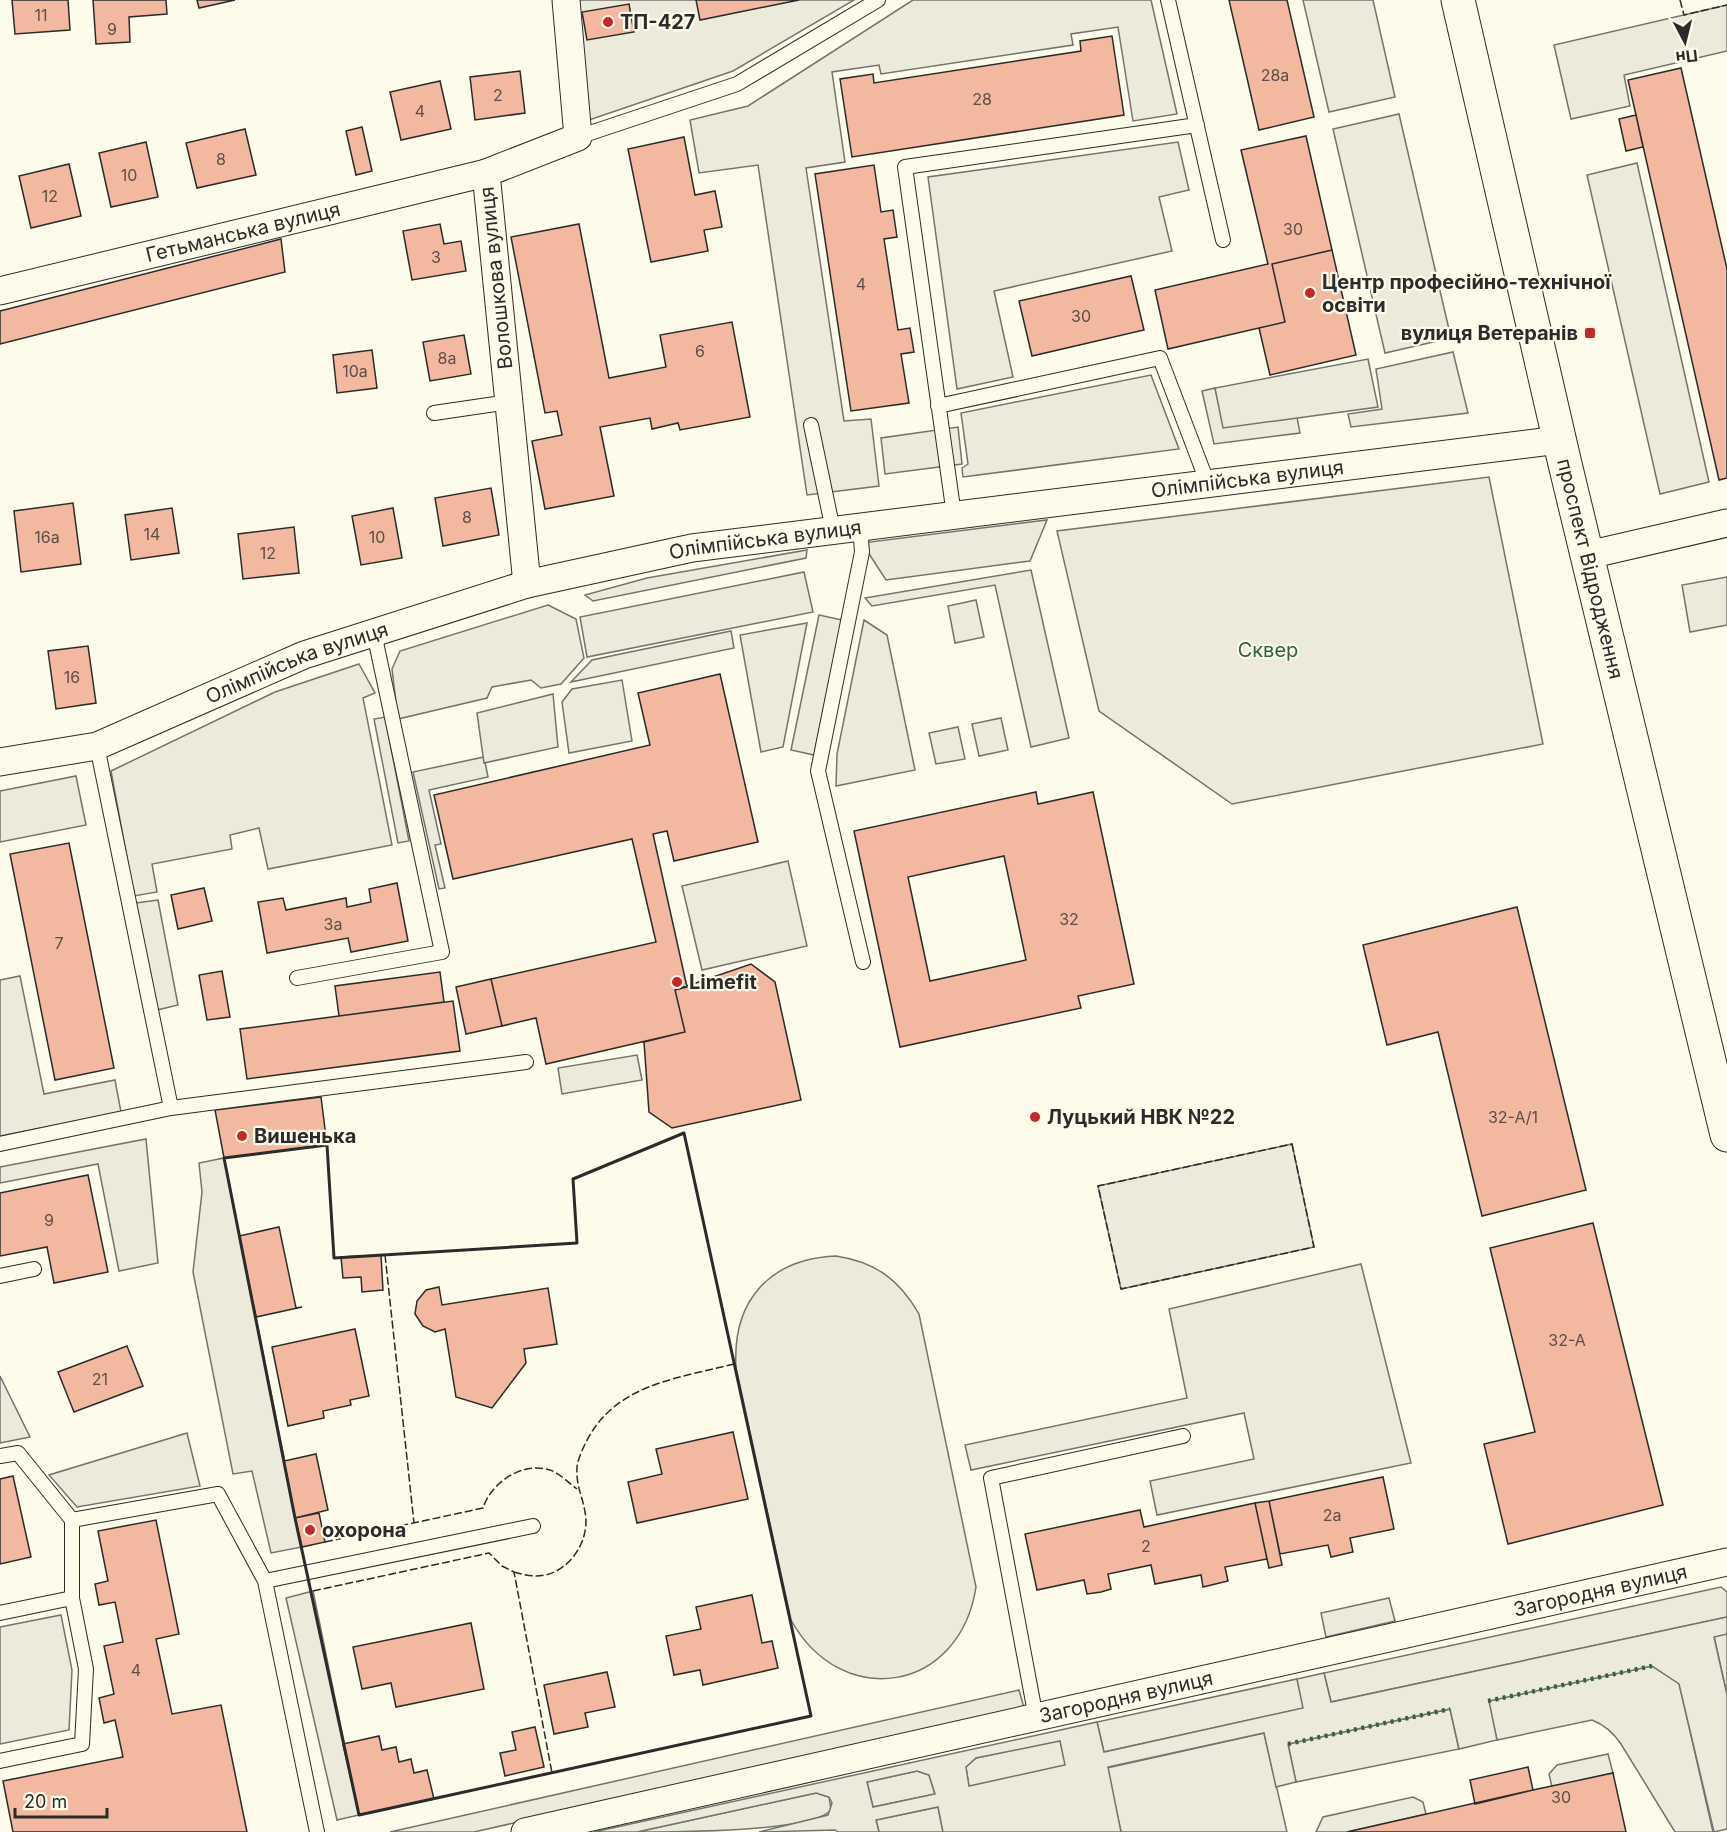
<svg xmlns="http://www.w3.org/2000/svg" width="1727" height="1832" font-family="Inter,sans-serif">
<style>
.green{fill:#ecebdb;stroke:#74746e;stroke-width:1.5}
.parking{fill:#eceadb;stroke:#74746e;stroke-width:1.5;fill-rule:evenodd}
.building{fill:#f2b8a0;stroke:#2b2b2b;stroke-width:1.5;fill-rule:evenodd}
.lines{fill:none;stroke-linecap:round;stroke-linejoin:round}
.service-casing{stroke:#2b2b2b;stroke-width:16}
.minor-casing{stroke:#2b2b2b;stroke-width:29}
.secondary-casing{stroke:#2b2b2b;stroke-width:35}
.service{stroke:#fdfbea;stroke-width:14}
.minor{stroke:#fdfbea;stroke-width:27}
.secondary{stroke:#fdfbea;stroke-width:33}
.hedge{stroke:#34623c;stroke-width:4.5;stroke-dasharray:3 4.5;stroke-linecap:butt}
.fence{stroke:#2b2b2b;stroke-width:1.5;stroke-dasharray:8 3;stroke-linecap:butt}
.wall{stroke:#2b2b2b;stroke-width:3}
.poi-dot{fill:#c62828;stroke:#fdfbea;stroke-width:2}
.labels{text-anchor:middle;stroke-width:4.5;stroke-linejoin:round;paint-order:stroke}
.number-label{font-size:16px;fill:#5d4e48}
.poi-label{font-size:20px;font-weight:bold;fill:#2b2b2b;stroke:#fdfbea;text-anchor:start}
.street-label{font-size:20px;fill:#2b2b2b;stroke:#fdfbea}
.park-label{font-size:20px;fill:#34623c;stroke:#fdfbea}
</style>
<rect width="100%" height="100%" fill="#fdfbea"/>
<path class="green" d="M578,0H854L733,71L589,120Z
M913,0H1151L1177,114L1133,121L1118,27L1071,34L1073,45L881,74L879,65L832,72L845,162L806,168L844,421L871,419L879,486L807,495L758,165L699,173L690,120L748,106Z
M1303,0H1373L1395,97L1329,112Z
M1727,5V51L1624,75L1630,106L1571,119L1554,45Z
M1399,114L1451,338L1385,353L1333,129Z
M1178,142L1189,190L1159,197L1172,251L994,291L1013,377L957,389L928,177Z
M1637,163L1709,482L1660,494L1587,175Z
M1453,352L1468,413L1351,427L1348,414L1382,409L1376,369Z
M1151,375L1179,449L963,477L962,468L968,464L961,413Z
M1215,388L1224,427L1297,417L1300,433L1214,444L1202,391Z
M1489,477L1543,744L1232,804L1099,711L1057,531Z
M807,550L806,558L593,601L585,595L647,578Z
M1031,570L1069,738L1031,747L995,585L872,606L865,598Z
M1727,577V625L1690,632L1682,585Z
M976,600L984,637L955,643L948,606Z
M548,605L576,619L584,658L561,684L541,688L531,680L492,687L487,698L398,719L392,669L400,651Z
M864,620L887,635L915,770L836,786L837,754Z
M731,631L734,648L571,682L592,660Z
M359,664L375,693L363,698L392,845L268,869L259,828L230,835L232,849L152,864L157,892L134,896L111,771L275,692Z
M622,680L632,741L569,753L562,702L572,689Z
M385,717L409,841L398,843L374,719Z
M1001,718L1008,750L979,756L972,724Z
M958,727L965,759L936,764L929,733Z
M484,757L488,777L429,790L441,844L435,845L445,888L439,889L413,772Z
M76,776L86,825L0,842V791Z
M20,976L44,1094L115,1080L121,1112L0,1136V980Z
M146,1139L158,1263L119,1271L98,1164L0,1183V1167Z
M1292,1144L1314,1247L1121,1289L1098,1186Z
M224,1158L302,1547L271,1553L252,1471L233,1474L193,1272L202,1192L199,1163Z
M836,1256C875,1262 899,1279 919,1314L976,1587C960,1692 842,1712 791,1620L736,1368C732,1301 769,1259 836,1256Z
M1361,1264L1411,1463L1157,1515L1150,1481L1254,1459L1244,1413L971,1470L965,1445L1187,1398L1169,1309Z
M0,1376L30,1437L0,1443Z
M187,1433L200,1486L77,1507L49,1475Z
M1721,1587L1727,1592V1617L1331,1702L1324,1673Z
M313,1591L359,1815L337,1820L286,1598Z
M1389,1598L1395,1621L1326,1637L1321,1613Z
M61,1615L72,1670L69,1730L0,1744V1627Z
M1727,1633V1695L1714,1636Z
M1652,1666L1679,1683L1713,1832H1675L1621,1744C1613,1732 1605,1725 1592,1720L1497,1740L1488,1701Z
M1297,1679L1304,1708L1104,1752L1097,1722Z
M1019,1690L1024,1708L474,1832H390Z
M1450,1709L1459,1749L1296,1782L1288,1744Z
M1264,1733L1287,1832H1121L1107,1768Z
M1060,1740L1066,1765L969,1787L966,1767L976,1758Z
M1608,1754L1613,1773L1552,1787L1549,1774L1557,1765Z
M917,1771L929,1775L935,1794L873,1807L867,1782Z
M816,1793L829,1797L831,1810C813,1832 673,1832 637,1832Z
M1413,1797L1423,1802L1426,1814L1347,1832H1316L1323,1817Z
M938,1807L943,1832H879L876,1820Z"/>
<path class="parking" d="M1368,359L1378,407L1223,428L1215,388Z
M958,427L962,464L885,474L881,438Z
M1047,520L1030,561L886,580L862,543Z
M804,572L813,612L587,657L580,617Z
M819,615L842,620L814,755L791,750Z
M807,623L783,747L761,752L740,635Z
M553,694L558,747L484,763L477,713Z
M788,861L807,946L702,970L682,886Z
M158,900L178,1005L157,1010L136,903Z
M637,1055L642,1080L562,1094L558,1068Z
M1727,1617V1634L1714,1637L1727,1695V1829L1714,1832L1679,1684L1652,1666L1489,1701L1497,1740L1459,1749L1450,1709L1288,1744L1296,1782L1276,1787L1264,1733L1108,1767L1121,1832H943L938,1807L876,1820L879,1832H838L835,1830L759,1832L828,1815L832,1803L829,1797L816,1793L637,1832H594L1097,1722L1104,1752L1303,1708L1297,1679L1324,1673L1331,1702ZM1060,1741L1065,1765L969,1786L966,1767L976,1758ZM917,1771L929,1775L935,1794L873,1807L867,1782Z"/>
<path class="building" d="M12,0H68L70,30L15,34Z
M93,0H166L167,14L129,17L130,42L96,44Z
M197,0H235L199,8Z
M696,0H799L700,20Z
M1229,0H1287L1314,117L1259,130Z
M629,4L634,32L587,40L582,12Z
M1112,36L1124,115L852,157L840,79L873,74L874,83L1081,51L1080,41Z
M1681,68L1727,269V478L1719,480L1628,80Z
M520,71L525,113L475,120L470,77Z
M440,81L451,129L401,140L390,92Z
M1636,115L1643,147L1626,151L1619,119Z
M362,127L372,171L356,175L346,131Z
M245,129L256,175L197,188L186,143Z
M1306,136L1332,250L1272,264L1285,322L1168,349L1155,290L1268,264L1241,150Z
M684,137L695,195L715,191L722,227L704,230L708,251L651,262L628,149Z
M146,142L158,197L111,207L99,153Z
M69,164L81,216L31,228L19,176Z
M874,165L881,212L893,210L897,237L884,239L898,330L910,328L914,352L901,354L909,403L851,411L815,174Z
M440,224L444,244L461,241L466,271L412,280L403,231Z
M579,224L609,378L666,367L660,335L732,322L750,417L680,430L678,423L652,429L650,418L600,427L614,496L545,509L532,441L562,435L557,411L545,413L511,237Z
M281,239L285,272L0,344V311Z
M1332,250L1356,355L1270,375L1259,328L1285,322L1272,264Z
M1131,276L1144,330L1032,356L1019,301Z
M464,335L471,374L430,381L423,342Z
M372,350L377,388L337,393L333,355Z
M491,488L499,535L443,546L435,498Z
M73,503L81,564L21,572L14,511Z
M172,508L179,553L131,560L125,515Z
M393,508L402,558L361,565L352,516Z
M294,527L299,573L243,579L238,534Z
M88,646L96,703L56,709L48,651Z
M720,674L758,842L674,861L667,831L653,834L687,987L675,990L685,1032L546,1064L536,1018L502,1026L491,979L656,942L632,839L453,879L434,795L650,745L638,693Z
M1036,792L1038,804L1093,792L1134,984L1078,996L1081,1008L900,1047L854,831ZM1004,856L1026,960L930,981L908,877Z
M69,843L114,1068L55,1080L10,854Z
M397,883L408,941L351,952L348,938L267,953L258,902L283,898L286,910L346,898L347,907L371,902L369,889Z
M204,888L212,921L178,929L171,895Z
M1517,907L1586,1190L1482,1216L1438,1032L1387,1045L1363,945Z
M751,964L775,982L801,1100L672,1128L649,1112L644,1042L685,1032L675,990Z
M222,971L230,1017L207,1020L199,975Z
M440,972L444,1002L339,1016L335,986Z
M491,979L502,1026L466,1034L456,987Z
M453,1001L460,1051L247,1079L240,1029Z
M321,1097L327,1145L224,1158L215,1110Z
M88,1175L108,1272L54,1283L47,1247L0,1256V1193Z
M1593,1223L1663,1505L1508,1544L1484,1444L1535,1432L1490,1248Z
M279,1227L296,1308L302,1307L256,1317L239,1236Z
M381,1255L383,1290L362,1292L361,1277L343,1278L341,1257Z
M439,1287L442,1305L548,1288L557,1344L524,1349L526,1363L492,1408L456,1397L445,1329L435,1332L423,1326L415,1314L417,1301L426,1290Z
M355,1329L369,1396L350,1400L351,1405L323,1411L324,1418L288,1426L272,1347Z
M127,1346L143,1386L74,1412L58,1372Z
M733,1432L748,1499L637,1523L628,1482L662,1474L656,1449Z
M316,1454L328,1510L295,1518L284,1461Z
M13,1476L31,1557L0,1564V1479Z
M1383,1477L1394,1529L1350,1538L1353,1552L1331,1557L1328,1545L1280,1554L1269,1501Z
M1269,1501L1282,1565L1269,1568L1255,1503Z
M1255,1503L1267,1559L1225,1567L1228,1581L1203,1587L1201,1575L1155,1584L1151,1565L1108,1574L1111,1589L1101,1592L1087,1594L1084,1580L1037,1590L1025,1534L1140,1510L1144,1527Z
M319,1513L325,1542L302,1547L295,1518Z
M156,1520L179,1634L156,1639L172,1714L221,1705L247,1832H13L3,1781L123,1757L115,1720L104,1723L99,1698L114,1694L104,1646L123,1642L115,1602L99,1605L95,1584L108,1581L98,1531Z
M752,1595L762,1643L772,1641L778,1668L703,1685L700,1670L674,1675L666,1636L701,1629L696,1607Z
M471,1623L484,1689L396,1707L391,1683L362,1689L353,1647Z
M607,1672L615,1707L585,1713L588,1727L554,1734L544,1685Z
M535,1727L544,1767L505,1776L500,1753L516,1750L512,1732Z
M379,1736L382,1750L396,1747L399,1762L411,1759L414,1773L427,1770L434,1799L359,1815L343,1744Z
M1528,1767L1533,1790L1475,1804L1470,1780Z
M1613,1773L1626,1832H1347L1533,1790Z"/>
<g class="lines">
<defs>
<path id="service" d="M1168,0L1223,240
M578,137L737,84L878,0
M938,406L1160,358L1208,484
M434,413L509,402
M811,425L833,530
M954,515L905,167L1197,125
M860,526L862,552L818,771L863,962
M297,978L442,952L374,633
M171,1108L526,1062
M0,1144L171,1108L97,746
M0,1276L34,1269
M0,1456L18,1453L72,1520L218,1494L265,1581L317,1832
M265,1581L533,1526
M72,1598V1520
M0,1613L72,1598L86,1669L82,1744L0,1761
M1036,1718L991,1478L1183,1436"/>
<g id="minor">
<path id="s1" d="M0,291L486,173"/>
<path d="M1588,555L1727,523"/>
<path d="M527,584L486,173L578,137L566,0"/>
<path id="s2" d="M0,762L97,746L304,655L527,584L692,548L1559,440"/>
<path id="s3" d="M525,1832L1727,1562"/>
</g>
<g id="secondary">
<path id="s4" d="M1458,0L1565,464L1727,1135"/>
</g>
</defs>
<use href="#service" class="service-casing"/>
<use href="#minor" class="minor-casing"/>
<use href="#secondary" class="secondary-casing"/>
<use href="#service" class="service"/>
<use href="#minor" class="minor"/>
<use href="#secondary" class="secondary"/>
<path class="hedge" d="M1488,1701L1652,1666
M1288,1744L1450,1709"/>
<path class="fence" d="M1680,0L1684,15L1727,5
M1292,1144L1314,1247L1121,1289L1098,1186Z
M385,1255L414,1523
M325,1542L483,1508C491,1483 522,1461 550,1470C559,1473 569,1483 577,1489
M514,1572C521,1574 529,1576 536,1576C568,1576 591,1541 585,1512C582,1494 576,1487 577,1467C578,1457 587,1439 593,1430C624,1383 683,1377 734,1364
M313,1591L489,1553L502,1566L514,1572L552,1773"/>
<path class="wall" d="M684,1133L811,1716L359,1815L295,1518L224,1158L327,1145L334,1258L577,1243L573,1179Z"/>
</g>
<g class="poi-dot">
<circle cx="608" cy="22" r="6"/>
<circle cx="1310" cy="293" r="6"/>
<rect x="1584" y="327" width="12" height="12" rx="3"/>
<circle cx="677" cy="982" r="6"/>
<circle cx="1035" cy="1117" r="6"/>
<circle cx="242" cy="1136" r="6"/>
<circle cx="310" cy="1530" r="6"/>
</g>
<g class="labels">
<g class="number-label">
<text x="41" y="21">11</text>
<text x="112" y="35">9</text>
<text x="1275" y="81">28а</text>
<text x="498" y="101">2</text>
<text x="982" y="105">28</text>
<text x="420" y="117">4</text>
<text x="221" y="165">8</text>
<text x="129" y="181">10</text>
<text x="50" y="202">12</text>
<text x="1293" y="235">30</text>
<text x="436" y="263">3</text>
<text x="861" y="290">4</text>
<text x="1081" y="322">30</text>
<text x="700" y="357">6</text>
<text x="447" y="364">8а</text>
<text x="355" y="377">10а</text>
<text x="467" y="523">8</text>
<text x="152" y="540">14</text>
<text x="47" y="543">16а</text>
<text x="377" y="543">10</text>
<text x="268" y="559">12</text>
<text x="72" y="683">16</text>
<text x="1069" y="925">32</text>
<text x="333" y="930">3а</text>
<text x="59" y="949">7</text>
<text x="1513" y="1123">32-A/1</text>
<text x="49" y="1226">9</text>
<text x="1567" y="1346">32-A</text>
<text x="100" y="1385">21</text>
<text x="1332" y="1521">2а</text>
<text x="1146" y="1552">2</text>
<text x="136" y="1676">4</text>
<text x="1561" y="1803">30</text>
</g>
<g class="poi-label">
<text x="620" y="29">ТП-427</text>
<text x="1322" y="289">Центр професійно-технічної<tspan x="1322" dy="23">освіти</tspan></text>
<text x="1578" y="340" text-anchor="end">вулиця Ветеранів</text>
<text x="689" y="989">Limefit</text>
<text x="1047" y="1124">Луцький НВК №22</text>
<text x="254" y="1143">Вишенька</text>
<text x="322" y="1537">охорона</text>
</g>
<g class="street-label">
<text dy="7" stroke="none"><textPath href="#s1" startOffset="250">Гетьманська вулиця</textPath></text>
<text transform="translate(496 278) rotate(-96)" y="7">Волошкова вулиця</text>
<text dy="7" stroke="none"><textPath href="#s2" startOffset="1287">Олімпійська вулиця</textPath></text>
<text dy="7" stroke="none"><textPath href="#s2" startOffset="801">Олімпійська вулиця</textPath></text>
<text dy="7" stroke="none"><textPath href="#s4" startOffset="584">проспект Відродження</textPath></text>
<text dy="7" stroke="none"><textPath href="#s2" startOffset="315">Олімпійська вулиця</textPath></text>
<text dy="7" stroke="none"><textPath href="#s3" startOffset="1102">Загородня вулиця</textPath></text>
<text dy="7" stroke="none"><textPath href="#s3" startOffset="616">Загородня вулиця</textPath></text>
</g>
<g class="park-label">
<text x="1268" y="657">Сквер</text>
</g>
</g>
<g transform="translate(1685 42) rotate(173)" stroke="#fdfbea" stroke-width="4.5" paint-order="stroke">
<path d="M0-4.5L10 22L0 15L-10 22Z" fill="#2b2b2b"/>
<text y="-9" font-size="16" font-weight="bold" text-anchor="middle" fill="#2b2b2b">Пн</text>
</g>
<path d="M15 1808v9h92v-9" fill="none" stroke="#2b2b2b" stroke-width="3"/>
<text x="24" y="1808" font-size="18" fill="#2b2b2b" stroke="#fdfbea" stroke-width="4.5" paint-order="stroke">20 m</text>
</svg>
